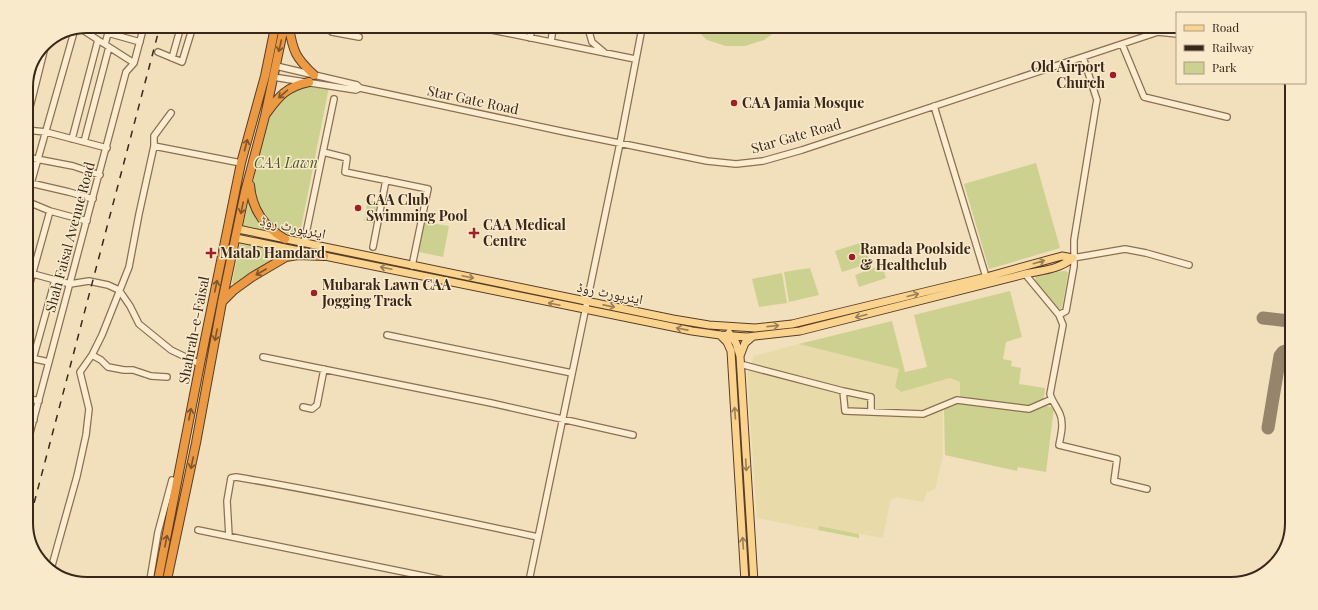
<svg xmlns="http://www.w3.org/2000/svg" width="1318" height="610" font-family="'Playfair Display','Noto Naskh Arabic',serif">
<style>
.farmland{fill:#e8dba9}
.green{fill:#ccd18f}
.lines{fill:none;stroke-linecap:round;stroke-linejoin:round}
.taxiway{stroke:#96846b;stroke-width:13}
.minor-casing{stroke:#8b6f54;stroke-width:8}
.major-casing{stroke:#583d29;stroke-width:9}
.highway-casing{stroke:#583d29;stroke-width:10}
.minor{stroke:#fcedd0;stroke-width:5.5}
.major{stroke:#fad48f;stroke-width:7}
.highway{stroke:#eb9943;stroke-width:8}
.rail{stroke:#39281a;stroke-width:1.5;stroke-dasharray:7 7;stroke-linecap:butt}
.oneway{stroke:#80552a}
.oneway2{stroke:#9a7e54}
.poi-dot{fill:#a01e25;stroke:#f9eacc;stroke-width:1.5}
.labels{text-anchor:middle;stroke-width:3;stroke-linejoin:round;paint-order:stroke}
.poi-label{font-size:14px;font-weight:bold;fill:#39281a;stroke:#f9eacc;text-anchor:start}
.street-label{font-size:14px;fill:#39281a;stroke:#f9eacc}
.park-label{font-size:14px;font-style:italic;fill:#4b571f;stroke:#f9eacc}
.rim{fill:none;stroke:#39281a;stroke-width:2}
</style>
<rect width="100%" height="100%" fill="#f2dfbc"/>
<path class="farmland" d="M799,344L899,369L895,387L901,392L950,378L960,382V398L943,405V456L935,489L927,492L923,502L896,497L890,501L883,538L819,526L818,530L757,518L747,373L750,369L754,356Z"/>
<path class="green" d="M694,28L779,29L764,40L745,46H726L707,40Z
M314,85L329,87L299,238C276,233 257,216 254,191C252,177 258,160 262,146C267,125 270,107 288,93C295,88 306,86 314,85Z
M1036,163L1060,248L989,269L964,184Z
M368,200L378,202L373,223L364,221Z
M250,202L268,230V232L243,226L248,203Z
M424,222L449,226L443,257L419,252Z
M242,241L290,250L234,284L232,283L240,243Z
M863,242L870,263L842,272L835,251Z
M882,265L886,278L859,287L855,275Z
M810,268L819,295L789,302L784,272Z
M1063,271H1066L1068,273L1062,308L1058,309L1034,284L1036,276Z
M782,273L787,303L759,307L752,279Z
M1010,291L1022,337L1006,342L1003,359L1012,361L1011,366L1021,368L1019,384L1045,388C1044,402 1042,402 1029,408L960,398V382L950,378L901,392L895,387L899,369L799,344L892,321L905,372L927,367L914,315Z
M965,402L992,407L1029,411L1044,405L1054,408L1046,472L1018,467L1017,471L945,455L944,409L956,403Z
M819,526L859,534V538L818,530Z"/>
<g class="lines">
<path class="taxiway" d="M1263,318L1289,321
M1268,428L1280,356L1283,352L1289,350"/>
<defs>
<path id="minor" d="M333,27L332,32L359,37
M482,28L635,59
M588,28L592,42L605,53
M81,29L134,63
M108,33L140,42
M530,38L532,28
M551,42L553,28
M105,44L110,26
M1122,44L1144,97L1227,117
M158,52L182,62L193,26
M172,58L181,26
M276,66L357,85L360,88L565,132L707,161L736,164L763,161L802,150L1158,32L1177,34
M273,77L356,90L360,88
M934,106L986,277
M26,123L46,43
M26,130L46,132L107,148
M72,139L98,40
M84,142L109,47
M154,146L241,163
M323,152L347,158L345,172L428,189L412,266
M26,157L73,166L100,175
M26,182L69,192L93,199
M26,201L74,32
M26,201L50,211L87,221
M304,243L334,99
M373,247L386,180
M1073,258L1125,249L1146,253L1189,265
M26,272L70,284L89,281L108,285L119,290L130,306L139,324L171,350L200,364
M1025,274L1059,315L1063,325L1050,394C1052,401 1057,407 1060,414C1064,423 1061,435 1059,445L1117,459L1114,481L1147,489
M26,297L50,211
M1059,315L1066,311L1074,266V240L1096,105L1097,100L1083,57
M387,335L572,373
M92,355L101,360L108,367L124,370H133L151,376L167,377
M26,357L49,362
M263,357L491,403L633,435
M33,359L55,280
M740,364L843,391L845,411L923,414L957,400L1029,409L1052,399
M843,391L871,397V412
M26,398L39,401
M303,407L312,409L317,405L324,369
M26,418L34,420
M26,448L126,72L134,63L144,26
M198,530L448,581
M229,536L227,501L231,478L236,477C338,494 438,516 538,537
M51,569L77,476L86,435L89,409L80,372L92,355L102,335L129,267L139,214L154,146V136L171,113
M150,580L158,532L172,480
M529,581L620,143L642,28"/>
<path id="major" d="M238,229L673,319L709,325L755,328L792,324L986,277L1062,256L1073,258
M236,238L692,331L720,335L747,337L800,331L1025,274C1043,270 1058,270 1073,258
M729,333L736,343L740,356L754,582
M720,335L727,342L731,351L745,582
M740,356L745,343L752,337"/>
<path id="highway" d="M289,27C293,52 296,58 314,75
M266,114C279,96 286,87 309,82
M250,185C252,210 264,227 285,239
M222,302L234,290L252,277L286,257L298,255L324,256
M158,580L200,364L241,163L265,76L275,27
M167,580L196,443L222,302L245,192L265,116L284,27"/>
</defs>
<use href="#minor" class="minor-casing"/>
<use href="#major" class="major-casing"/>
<use href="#highway" class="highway-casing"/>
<use href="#minor" class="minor"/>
<use href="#major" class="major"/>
<use href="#highway" class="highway"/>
<path class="rail" d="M27,530L160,26"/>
</g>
<defs><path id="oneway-shaft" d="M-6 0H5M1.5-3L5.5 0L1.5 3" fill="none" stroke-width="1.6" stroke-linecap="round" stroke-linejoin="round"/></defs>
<g class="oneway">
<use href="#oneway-shaft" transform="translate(280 46) rotate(103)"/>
<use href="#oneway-shaft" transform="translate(283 94) rotate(139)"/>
<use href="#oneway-shaft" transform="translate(246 145) rotate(-75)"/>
<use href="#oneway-shaft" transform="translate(242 208) rotate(102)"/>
<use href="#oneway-shaft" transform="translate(261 272) rotate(150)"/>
<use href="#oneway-shaft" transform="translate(216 286) rotate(-78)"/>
<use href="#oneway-shaft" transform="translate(216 335) rotate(101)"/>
<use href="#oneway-shaft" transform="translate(190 414) rotate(-79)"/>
<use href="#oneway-shaft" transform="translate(192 463) rotate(102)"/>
<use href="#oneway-shaft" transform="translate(166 541) rotate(-79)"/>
</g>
<g class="oneway2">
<use href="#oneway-shaft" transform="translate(1039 262) rotate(-16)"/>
<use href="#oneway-shaft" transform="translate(386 268) rotate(-168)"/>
<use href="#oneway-shaft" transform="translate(468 277) rotate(12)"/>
<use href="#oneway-shaft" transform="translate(913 295) rotate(-14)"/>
<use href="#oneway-shaft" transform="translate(554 304) rotate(-168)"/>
<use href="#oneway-shaft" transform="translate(609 306) rotate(11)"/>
<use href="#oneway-shaft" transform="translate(861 316) rotate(166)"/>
<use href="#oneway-shaft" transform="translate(773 326) rotate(-6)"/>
<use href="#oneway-shaft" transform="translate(682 329) rotate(-169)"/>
<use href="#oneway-shaft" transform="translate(735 413) rotate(-94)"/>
<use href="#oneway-shaft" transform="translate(746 465) rotate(87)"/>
<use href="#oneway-shaft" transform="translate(743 543) rotate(-94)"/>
</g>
<g class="poi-dot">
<circle cx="1113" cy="75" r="4"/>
<circle cx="734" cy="103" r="4"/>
<circle cx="358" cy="208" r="4"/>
<path d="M472 227h4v4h4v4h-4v4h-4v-4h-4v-4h4z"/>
<path d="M209 247h4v4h4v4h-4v4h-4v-4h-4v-4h4z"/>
<circle cx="852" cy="257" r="4"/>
<circle cx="314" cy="293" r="4"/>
</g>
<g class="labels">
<g class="poi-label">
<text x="1105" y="72" text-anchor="end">Old Airport<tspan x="1105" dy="16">Church</tspan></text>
<text x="742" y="108">CAA Jamia Mosque</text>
<text x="366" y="205">CAA Club<tspan x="366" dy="16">Swimming Pool</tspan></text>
<text x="483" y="230">CAA Medical<tspan x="483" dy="16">Centre</tspan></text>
<text x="860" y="254">Ramada Poolside<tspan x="860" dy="16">&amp; Healthclub</tspan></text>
<text x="220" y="258">Matab Hamdard</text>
<text x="322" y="290">Mubarak Lawn CAA<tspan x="322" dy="16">Jogging Track</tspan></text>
</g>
<g class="street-label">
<text transform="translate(473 100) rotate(12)" y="5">Star Gate Road</text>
<text transform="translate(796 136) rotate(-16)" y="5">Star Gate Road</text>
<text transform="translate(293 227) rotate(12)" y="5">ایئرپورٹ روڈ</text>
<text transform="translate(70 237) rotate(-75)" y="5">Shah Faisal Avenue Road</text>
<text transform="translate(610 293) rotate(11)" y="5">ایئرپورٹ روڈ</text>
<text transform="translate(194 330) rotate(-79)" y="5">Shahrah-e-Faisal</text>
</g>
<g class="park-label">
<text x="286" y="168">CAA Lawn</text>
</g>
</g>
<path d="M0 0H1318V610H0ZM87 33H1231A54 54 0 0 1 1285 87V523A54 54 0 0 1 1231 577H87A54 54 0 0 1 33 523V87A54 54 0 0 1 87 33Z" fill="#f9eacc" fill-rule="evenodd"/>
<path class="rim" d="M87 33H1231A54 54 0 0 1 1285 87V523A54 54 0 0 1 1231 577H87A54 54 0 0 1 33 523V87A54 54 0 0 1 87 33Z"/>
<rect x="1176" y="12" width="130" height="72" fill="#f9eacc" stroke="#ac9c85"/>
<rect x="1184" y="25" width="20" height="6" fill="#fad48f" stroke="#ac9c85"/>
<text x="1212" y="32" font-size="12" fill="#39281a">Road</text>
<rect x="1184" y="45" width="20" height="6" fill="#39281a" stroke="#ac9c85"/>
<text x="1212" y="52" font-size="12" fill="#39281a">Railway</text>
<rect x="1184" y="62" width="20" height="12" fill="#ccd18f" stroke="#ac9c85"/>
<text x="1212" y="72" font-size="12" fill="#39281a">Park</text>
</svg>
